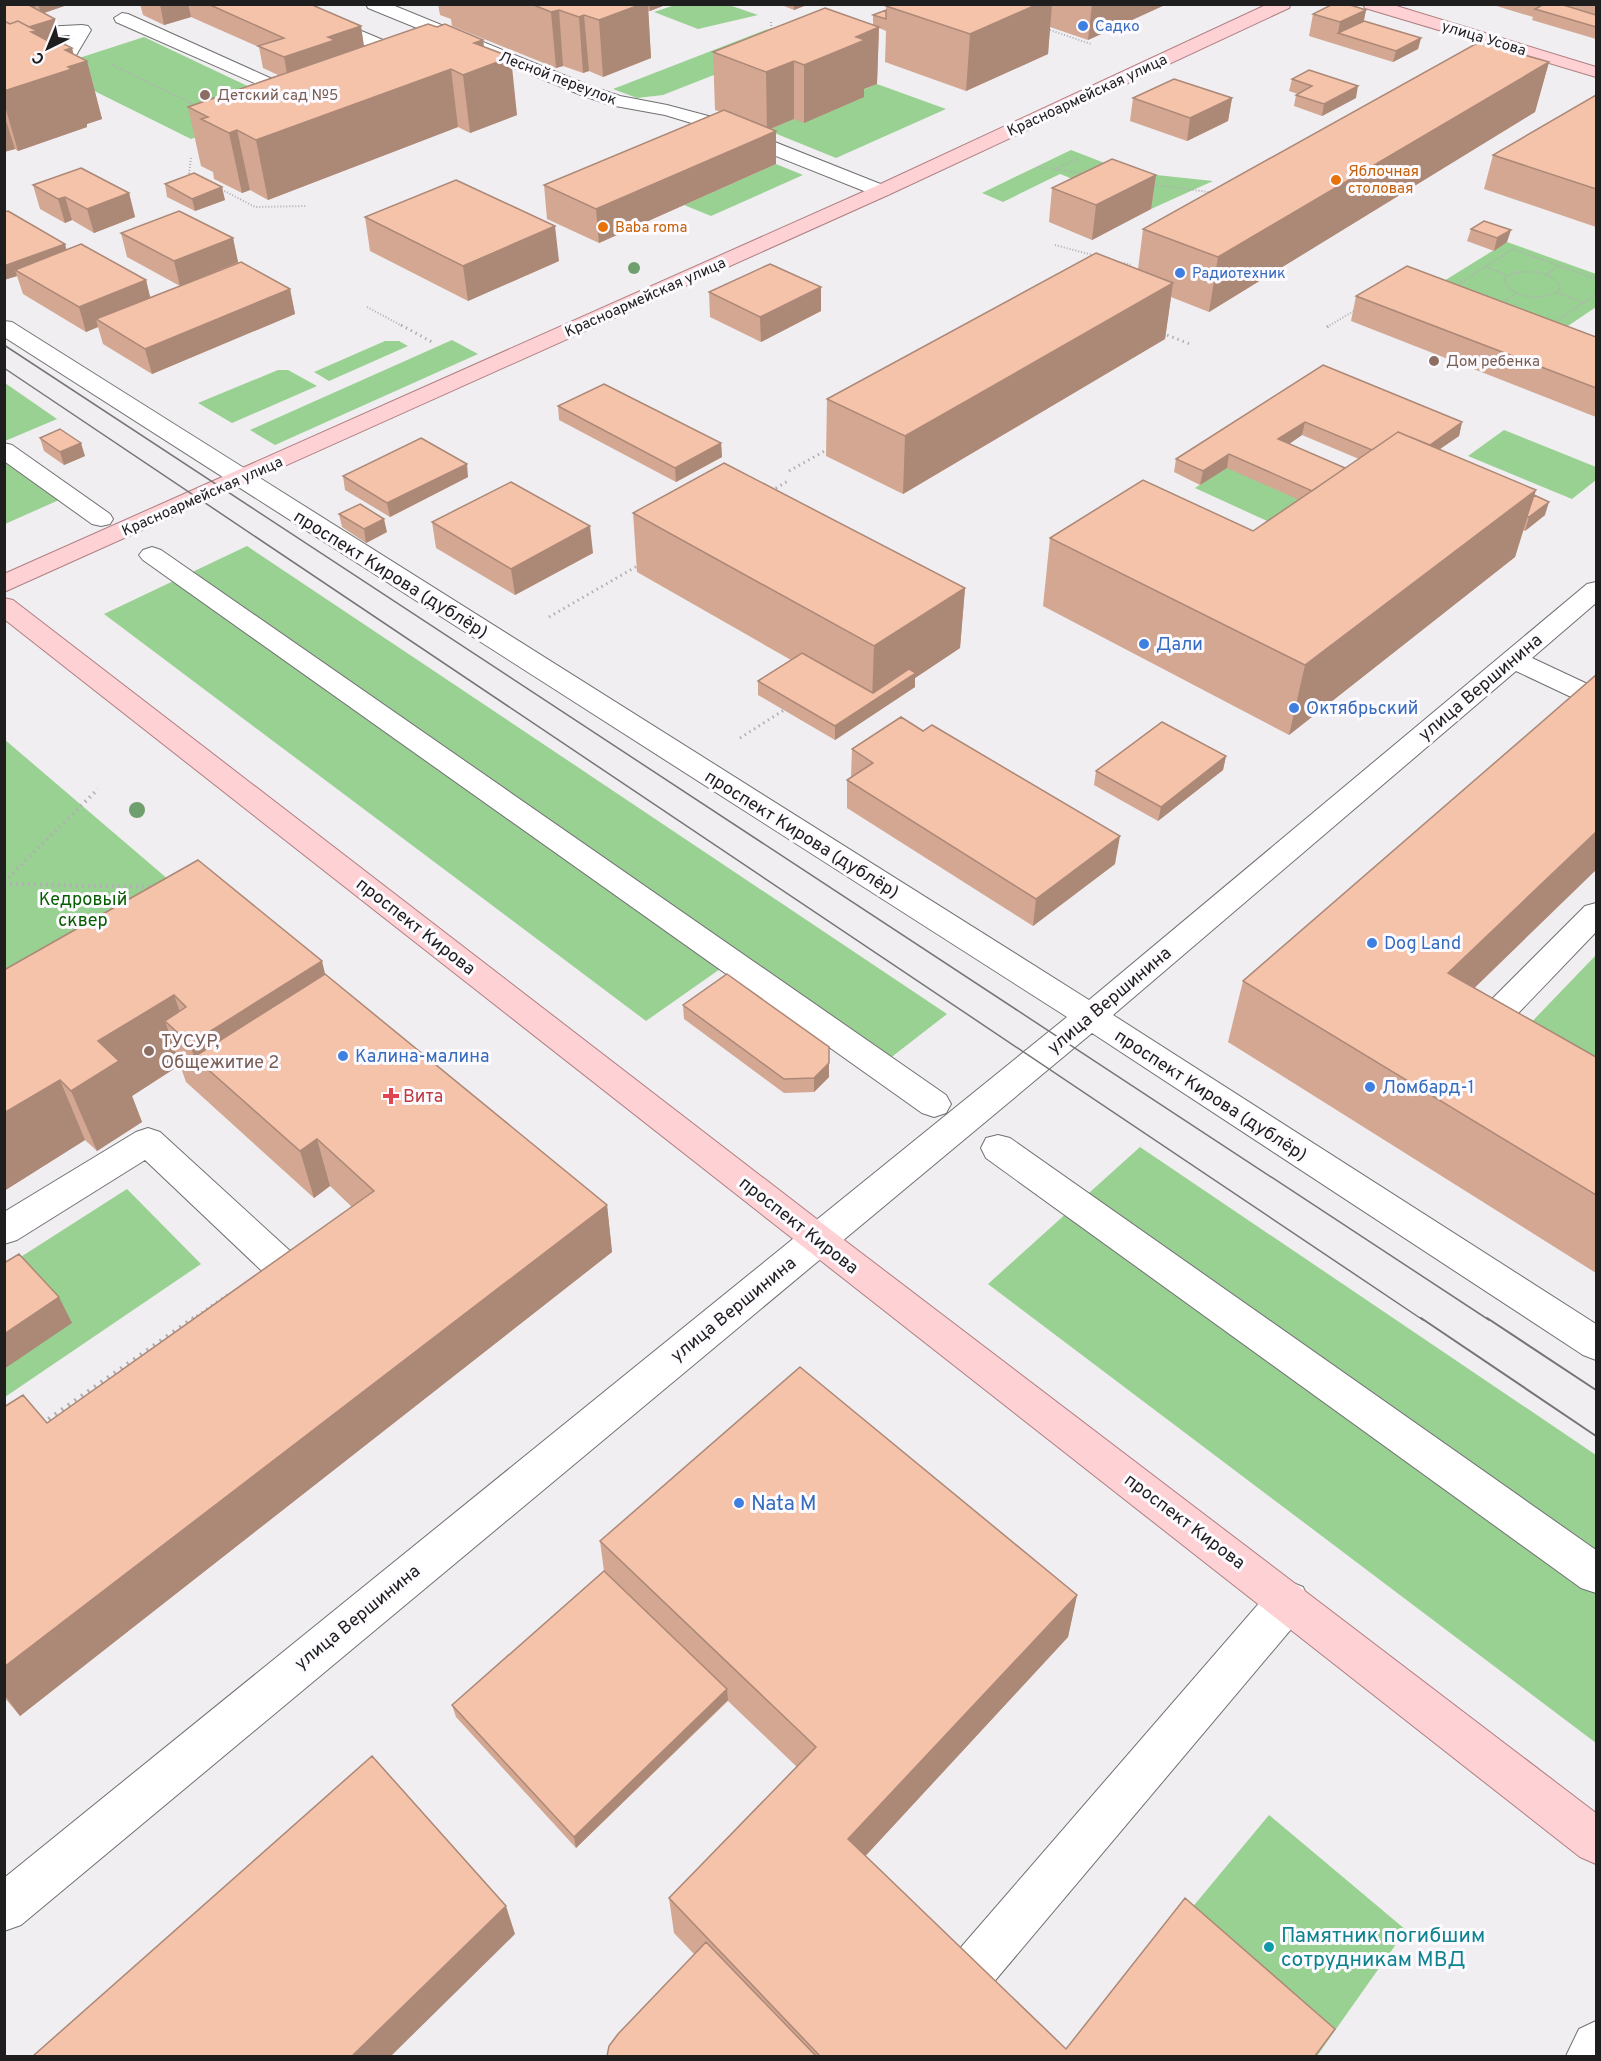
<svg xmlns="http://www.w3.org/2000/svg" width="1601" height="2061" font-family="Overpass,sans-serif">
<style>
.green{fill:#99d192}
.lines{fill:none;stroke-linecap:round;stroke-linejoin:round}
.minor-casing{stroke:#717073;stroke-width:2}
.major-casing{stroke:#af7f82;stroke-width:2}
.path-far3{stroke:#b0afb1;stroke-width:2;stroke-dasharray:1 2;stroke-linecap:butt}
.path-far2{stroke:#b0afb1;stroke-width:3;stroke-dasharray:1.5 4;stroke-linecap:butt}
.path-far1{stroke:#b0afb1;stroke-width:4;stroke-dasharray:1.5 4.5;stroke-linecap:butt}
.path{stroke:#b0afb1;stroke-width:5;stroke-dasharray:2 6;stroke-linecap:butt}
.minor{fill:#fff;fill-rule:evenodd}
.major{fill:#fed1d4;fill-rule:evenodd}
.tram-far1{stroke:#757576;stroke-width:1.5}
.tram{stroke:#757576;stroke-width:2}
.tree{fill:#6f9f6c}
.wall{fill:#d3a792;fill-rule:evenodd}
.shaded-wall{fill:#ac8877}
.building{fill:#f5c2aa;stroke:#ac8877;stroke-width:1.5}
.shop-dot{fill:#3f7fe0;stroke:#fdfbff;stroke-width:2}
.education-dot{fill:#8d6e63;stroke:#fdfbff;stroke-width:2}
.food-dot{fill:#e8710a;stroke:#fdfbff;stroke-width:2}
.health-dot{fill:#e0444e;stroke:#fdfbff;stroke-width:2}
.culture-dot{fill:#0f9aa8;stroke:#fdfbff;stroke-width:2}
.labels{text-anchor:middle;stroke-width:6;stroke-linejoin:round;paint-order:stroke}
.far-shop-label{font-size:15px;fill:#366cbe;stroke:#fdfbff;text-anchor:start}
.far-street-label{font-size:15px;fill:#1e1e1f;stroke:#fdfbff}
.far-education-label{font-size:15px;fill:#785e54;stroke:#fdfbff;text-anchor:start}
.far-food-label{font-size:15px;fill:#c56008;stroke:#fdfbff;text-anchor:start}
.street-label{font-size:18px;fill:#1e1e1f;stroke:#fdfbff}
.shop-label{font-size:18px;fill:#366cbe;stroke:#fdfbff;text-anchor:start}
.park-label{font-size:18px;fill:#065e00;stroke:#fdfbff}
.education-label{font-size:18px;fill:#785e54;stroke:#fdfbff;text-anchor:start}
.health-label{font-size:18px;fill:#be3a42;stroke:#fdfbff;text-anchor:start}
.near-shop-label{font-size:21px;fill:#366cbe;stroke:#fdfbff;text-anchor:start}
.near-culture-label{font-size:21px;fill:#0d838f;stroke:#fdfbff;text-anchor:start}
</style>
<rect width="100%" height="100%" fill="#f0eef1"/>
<path class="green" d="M729,5L758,15L698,29L654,12L675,5Z
M825,15L790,45L663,95L637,98L613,89L765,30Z
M144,37L288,105L191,139L48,68Z
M877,84L946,109L836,158L767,130Z
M1071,150L1128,172L1213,181L1151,209L1060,174L1003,202L982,193Z
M776,164L803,175L711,216L684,205Z
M1507,242L1596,274V307L1562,330L1439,284Z
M452,340L478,354L275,445L250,430Z
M385,341H399L408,346L329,381L314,372Z
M278,370H288L317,386L232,423L198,403Z
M4,383H5L57,419L5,441Z
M1504,430L1596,467V480L1572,499L1468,456Z
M5,450L68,496L5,524Z
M1227,467L1309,504L1278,526L1195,488Z
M247,546L947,1014L880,1066L730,962L646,1021L104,614Z
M4,739L217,921L4,1047Z
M1596,955V1074L1522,1032Z
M1140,1147L1596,1455V1743L988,1284Z
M127,1189L201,1264L5,1397V1267Z
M1269,1815L1406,1930L1317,2056H1310L1171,1933Z"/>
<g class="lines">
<defs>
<path id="minor" d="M274,4H297L383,40L388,47L379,56L295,86L268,89L116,22L114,18L122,13L128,14L270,78L286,77L369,47L276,8Z
M366,4H390L593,87L620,96L667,105L712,117L888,187L891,191L888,195H874L698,125L665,115L610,105L581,95L368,8Z
M82,25L88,26L91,30L75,57L38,71H26L23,67L26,63L62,50L70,35H43L40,31L43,27Z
M4,321L12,322L1089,1000L1587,584L1596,582V603L1532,658L1596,688V706L1586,704L1516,671L1113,1015L1596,1324V1360L1583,1355L1092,1033L21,1925L4,1931V1878L1067,1017L4,337Z
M4,443L12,445L110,514L113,519L110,524L101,526L92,524L4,461Z
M152,547L161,550L946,1095L951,1104L946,1113L934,1117L922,1113L143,560L139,555L143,550Z
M1596,903V932L1505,1027L1510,1036L1505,1045C1489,1049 1474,1045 1466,1030L1470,1021L1585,906Z
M148,1128L160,1132L289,1250L294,1261L289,1272L276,1276L263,1272L145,1160L17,1240L4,1244V1212L136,1132Z
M998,1135L1010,1138L1596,1550V1593L1581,1588L986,1158L981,1148L986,1138Z
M1288,1581L1303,1587L1309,1601L1303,1615L977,2002L960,2009L943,2002L936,1985L943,1968L1273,1587Z
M1596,2021V2056H1566L1579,2029Z"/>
<path id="major" d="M1268,4H1291L1289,8L888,195L4,592V574L874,187Z
M1363,4H1390L1596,67V77L1365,8Z
M4,598L13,600L831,1230L1596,1813V1864L1580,1857L4,619Z"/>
</defs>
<use href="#minor" class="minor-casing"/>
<use href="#major" class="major-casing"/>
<path class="path-far3" d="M771,22L772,34
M1047,29L1091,44
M112,65L197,106
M191,158L189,173L196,177
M1038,167L1087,174
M1055,169L1079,158
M1151,184L1215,193
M219,188L255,207L307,206
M1055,245L1096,256
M1115,261L1132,265
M1485,267L1508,275
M1518,272C1532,271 1558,272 1560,290C1543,301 1515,300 1504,281L1506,277Z
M1545,275L1559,266
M1454,287L1513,249L1596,279
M1557,293L1583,302
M1500,304L1517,293
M367,307L404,327
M1552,324L1596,294
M1327,327L1357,309"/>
<path class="path-far2" d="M401,325L432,342
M1327,327L1330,325
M1162,333L1190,344
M789,471L830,448
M771,491L788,481
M549,617L639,565
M740,738L784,710"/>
<path class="path-far1" d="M4,882L98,789
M4,884L155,887
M192,1320L231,1293"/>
<path class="path" d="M42,1424L194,1318"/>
<use href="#minor" class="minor"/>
<use href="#major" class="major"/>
<path class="tram-far1" d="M4,345L1489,1320
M4,368L1423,1320"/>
<path class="tram" d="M1421,1318L1596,1436
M1487,1318L1596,1390"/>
</g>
<g class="tree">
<circle cx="634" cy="268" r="6"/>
<circle cx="137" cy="810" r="8"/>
</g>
<path class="wall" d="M4,4H70L44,13L61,43L72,48L73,54L87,61L102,119L87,124V127L18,151L15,149L4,152Z
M140,4H310L361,26L364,46L437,27L483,40L484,46L517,115L470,133L458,127L268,200L250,190L242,193L214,179L213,172L201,166L188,107L278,75L263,68L259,47L191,17L164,25L143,15Z
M438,4H668L650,11H648L651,58L603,77L589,71L583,73L563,66L556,68L452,26L451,19L440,15Z
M779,4H809L794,10Z
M889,4H1167L1088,40L1050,27L1048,54L966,91L885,62L886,31L879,28L877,84L864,89V97L804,123L794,119L771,129L776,131V164L599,243L547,219L544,185L721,112L715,110L713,52L873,25V15L886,10V6Z
M1490,4H1596V39L1532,20L1533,17Z
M1366,10L1364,21L1421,38L1418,49L1393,62L1309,36L1313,14Z
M1549,62L1535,112L1209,312L1171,297L1165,339L903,494L826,456L827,399L1138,269L1143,229Z
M1292,79L1356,98L1322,116L1294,106L1296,95L1298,94L1289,91Z
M1596,95V227L1484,189L1493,155Z
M1133,98H1232L1228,121L1187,141L1130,121Z
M1156,175L1151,209L1092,240L1049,222L1052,188Z
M165,184L225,200L195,211L167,197Z
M33,185L129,193L135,217L94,233L72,220L65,223L40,209Z
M4,212L65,244L66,250L146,280L150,297L180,286L127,257L121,233L233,238L238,262L290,289L295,314L152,374L103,344L98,327L86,332L23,294L17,276L4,280Z
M365,217L559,261L468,301L370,251Z
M1471,229L1507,242L1494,251L1467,241Z
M709,292L821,311L761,342L710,317Z
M1356,296L1596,337V417L1351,321Z
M1323,365L1462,422L1459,436L1439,449L1536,490L1534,495L1545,515L1525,531L1523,530L1515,557L1289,735L1043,606L1050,538L1253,531L1299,500L1227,468L1200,485L1174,472L1176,459ZM1302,435L1359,459L1345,468L1289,444Z
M558,406L721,443L722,457L676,482L559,420Z
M40,438L85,456L64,465L44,451Z
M343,476L468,477L390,517L345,490Z
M633,513L965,588L960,648L915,678V687L835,740L758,695V681L791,660L637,572Z
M339,514L387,532L366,543L342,527Z
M432,522L593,553L515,595L436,548Z
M852,749L1115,864L1033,926L847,808V780L852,777H851Z
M1226,756L1223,770L1158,821L1094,785L1096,771Z
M4,970L325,974L607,1205L612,1252L20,1716L4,1697V1407L47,1423L352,1207L330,1186L314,1198L186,1082L180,1065L132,1096L142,1122L97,1151L85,1140L4,1191Z
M1243,981L1474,988L1596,1057V1273L1228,1042Z
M683,1005L829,1077L814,1092L784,1093L684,1019Z
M600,1541L1077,1595L1068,1637L865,1856L1066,2049L1317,2056H607L694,1954L674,1933L669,1898L797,1767L728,1701L576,1848L456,1717L452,1705L604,1571Z"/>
<path class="shaded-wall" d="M5,4H34L36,12Z
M38,4H70L41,14Z
M160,4H188L191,17L164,25Z
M642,4H648L651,58L603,77L599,20Z
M649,4H668L650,11Z
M794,4H809L794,10Z
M1038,4H1052L1048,54L966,91L970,34Z
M1092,4H1167L1088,40Z
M559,10L563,66L556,68L551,12Z
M1366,10L1361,32L1338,33L1336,44L1340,22Z
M584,15L589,71L583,73L579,17Z
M55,19L63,50L72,48L76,64L87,61L102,119L87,124V127L18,151L4,103L8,33Z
M361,26L364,48L288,79L284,57L328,37Z
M879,27L877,84L864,89V97L804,123V65L856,37Z
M1421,38L1418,49L1393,62L1396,51Z
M483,40L486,66L511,57L517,115L470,133L463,75L474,43Z
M794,61V119L767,130L766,72Z
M1549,62L1535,112L1209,312L1218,257Z
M451,69L458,127L268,200L256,140Z
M1358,86L1356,98L1322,116L1324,104Z
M1232,98L1228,121L1187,141L1190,118Z
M4,114L15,149L4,152Z
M237,130L250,190L242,193L229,133Z
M776,131V164L599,243L596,209Z
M1156,175L1151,209L1092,240L1096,205Z
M222,187L225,200L195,211L192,199Z
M129,193L135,217L94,233L87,209Z
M65,197L72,220L65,223L58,199Z
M555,226L559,261L468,301L463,266Z
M1511,230L1507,242L1494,251L1497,238Z
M233,238L238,262L180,286L174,261Z
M65,244L68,256L15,270L17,276L4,280V266Z
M146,280L152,305L96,319L98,327L86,332L79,307Z
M1173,283L1165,339L903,494L905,436Z
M821,287V311L761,342L760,317Z
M290,289L295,314L152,374L145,349Z
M1305,422L1302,435L1276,453L1278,439Z
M1462,422L1459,436L1417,465L1421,452Z
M81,443L85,456L64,465L60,452Z
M721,443L722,457L676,482L675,468Z
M1229,454L1227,468L1200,485L1203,471Z
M467,464L468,477L390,517L387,503Z
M1536,490L1515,557L1289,735L1305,665Z
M1549,502L1545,515L1525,531L1529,517Z
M384,519L387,532L366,543L364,529Z
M590,526L593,553L515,595L511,569Z
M965,588L960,648L915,678V687L835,740V726L872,702L874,646Z
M1226,756L1223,770L1158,821L1161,807Z
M1596,832V870L1427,1034L1448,973Z
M1120,836L1115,864L1033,926L1036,899Z
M322,961L337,1023L194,1057L190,1044L165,1021L180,1065L132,1096L142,1122L97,1151L71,1091L98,1041L174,995L191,1043Z
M829,1063V1077L814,1092V1078Z
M60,1080L85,1140L4,1191V1113Z
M317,1139L330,1186L314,1198L300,1151Z
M607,1205L612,1252L20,1716L4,1694V1667Z
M59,1297L72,1323L4,1369V1334Z
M1077,1595L1068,1637L847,1876L848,1839Z
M727,1689L728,1700L576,1848L574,1837Z
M506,1906L515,1934L391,2056H352Z"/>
<path class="building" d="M4,4H27L55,19L29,27L18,21L10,24L4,21Z
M208,4H310L361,26L328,37L335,40L284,57L258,46L284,38Z
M531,4H642L599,20L584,15L579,17L559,10L551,12Z
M889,4H1038L970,34L886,6Z
M1333,4H1347L1366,10L1340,22L1313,14Z
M1544,4H1560L1596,15V27L1535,9Z
M825,8L879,27L856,37L865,40L804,65L794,61L766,72L713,52Z
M886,10V19L873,15Z
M4,21L10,24L18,21L37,31L31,32L48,41L54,39L72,48L65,50L87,61L68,67L72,69L4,91Z
M1364,21L1421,38L1396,51L1338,33Z
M428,24L437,27L445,24L483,40L474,43L511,57L463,75L451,69L256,140L237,130L229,133L201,119L208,117L188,107Z
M1479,42L1549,62L1218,257L1143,229Z
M1309,70L1358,86L1324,104L1296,95L1312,86L1292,79Z
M1174,79L1232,98L1190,118L1133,98Z
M1596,95V189L1493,155Z
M724,110L776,131L596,209L544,185Z
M1112,159L1156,175L1096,205L1052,188Z
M81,168L129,193L87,209L65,197L58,199L33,185Z
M194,173L222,187L192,199L165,184Z
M456,180L555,226L463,266L365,217Z
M8,211L65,244L4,266V212Z
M179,211L233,238L174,261L121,233Z
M1484,221L1511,230L1497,238L1471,229Z
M81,244L146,280L79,307L15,270Z
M1096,253L1173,283L905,436L827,399Z
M241,262L290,289L145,349L96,319Z
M770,264L821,287L760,317L709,292Z
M1407,266L1596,337V388L1356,296Z
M1323,365L1462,422L1430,445L1398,432L1372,450L1305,422L1278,439L1345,468L1312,491L1229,454L1203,471L1176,459Z
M604,384L721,443L675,468L558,406Z
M60,429L81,443L60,452L40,438Z
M1398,432L1536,490L1305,665L1050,538L1143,480L1253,531Z
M421,438L467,464L387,503L343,476Z
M724,463L965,588L874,646L633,513Z
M511,482L590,526L511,569L432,522Z
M1534,495L1549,502L1529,517L1527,516Z
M360,504L384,519L364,529L339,514Z
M802,653L873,693L909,669L916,673L835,726L758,681Z
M1596,675V832L1448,973L1596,1057V1195L1243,981Z
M901,717L923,731L932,725L1120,836L1036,899L847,780L873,763L852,749Z
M1162,722L1226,756L1161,807L1096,771Z
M198,860L322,961L190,1044L165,1021L186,1007L174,995L98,1041L119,1061L71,1091L60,1080L4,1113V970Z
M325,974L607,1205L4,1667V1407L23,1395L47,1423L374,1191L317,1139L300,1151L194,1057Z
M727,974L829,1047V1063L814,1078L784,1079L683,1005Z
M19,1254L59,1297L4,1334V1263Z
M800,1367L1077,1595L848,1839L1066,2049L1185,1898L1335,2029L1315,2056H820L669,1898L816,1747L600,1541Z
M604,1571L727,1689L574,1837L452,1705Z
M372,1756L506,1906L352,2056H33Z
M706,1942L816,2056H607L609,2046L618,2034Z"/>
<g class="shop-dot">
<circle cx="1083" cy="26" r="6"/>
<circle cx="1180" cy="273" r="6"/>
<circle cx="1144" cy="644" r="6"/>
<circle cx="1294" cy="708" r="6"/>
<circle cx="1372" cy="943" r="6"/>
<circle cx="343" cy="1056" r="6"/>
<circle cx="1370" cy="1087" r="6"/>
<circle cx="739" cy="1503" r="6"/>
</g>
<g class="education-dot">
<circle cx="205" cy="95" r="6"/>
<circle cx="1434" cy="361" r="6"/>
<circle cx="149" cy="1051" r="6"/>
</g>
<g class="food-dot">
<circle cx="1336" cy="180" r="6"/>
<circle cx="603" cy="227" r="6"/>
</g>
<path class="health-dot" d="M388 1087h6v6h6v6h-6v6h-6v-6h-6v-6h6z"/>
<circle class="culture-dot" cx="1269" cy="1947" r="6"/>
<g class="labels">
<g class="far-shop-label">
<text x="1095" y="31">Садко</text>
<text x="1192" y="278">Радиотехник</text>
</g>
<g class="far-street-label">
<text transform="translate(1484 38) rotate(17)" y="5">улица Усова</text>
<text transform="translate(558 78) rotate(21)" y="5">Лесной переулок</text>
<text transform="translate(1087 95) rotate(-25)" y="5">Красноармейская улица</text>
<text transform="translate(645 297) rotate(-24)" y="5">Красноармейская улица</text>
<text transform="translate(202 496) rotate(-24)" y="5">Красноармейская улица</text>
</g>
<g class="far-education-label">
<text x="217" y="100">Детский сад №5</text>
<text x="1446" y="366">Дом ребенка</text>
</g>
<g class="far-food-label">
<text x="1348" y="176">Яблочная<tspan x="1348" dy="17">столовая</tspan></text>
<text x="615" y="232">Baba roma</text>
</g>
<g class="street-label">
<text transform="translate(391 574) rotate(32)" y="6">проспект Кирова (дублёр)</text>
<text transform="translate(1480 687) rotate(-40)" y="6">улица Вершинина</text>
<text transform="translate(802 834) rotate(32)" y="6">проспект Кирова (дублёр)</text>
<text transform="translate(416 926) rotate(38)" y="6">проспект Кирова</text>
<text transform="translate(1109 1000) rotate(-40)" y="6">улица Вершинина</text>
<text transform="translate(1211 1095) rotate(33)" y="6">проспект Кирова (дублёр)</text>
<text transform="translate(799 1225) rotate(38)" y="6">проспект Кирова</text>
<text transform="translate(733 1309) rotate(-39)" y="6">улица Вершинина</text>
<text transform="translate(1185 1521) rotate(37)" y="6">проспект Кирова</text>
<text transform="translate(357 1617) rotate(-39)" y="6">улица Вершинина</text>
</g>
<g class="shop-label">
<text x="1156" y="650">Дали</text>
<text x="1306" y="714">Октябрьский</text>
<text x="1384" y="949">Dog Land</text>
<text x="355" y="1062">Калина-малина</text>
<text x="1382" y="1093">Ломбард-1</text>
</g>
<g class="park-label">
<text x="83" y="905">Кедровый<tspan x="83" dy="21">сквер</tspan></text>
</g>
<g class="education-label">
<text x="161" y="1047">ТУСУР,<tspan x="161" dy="21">Общежитие 2</tspan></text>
</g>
<g class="health-label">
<text x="403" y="1102">Вита</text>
</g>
<g class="near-shop-label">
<text x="751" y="1510">Nata M</text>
</g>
<g class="near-culture-label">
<text x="1281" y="1942">Памятник погибшим<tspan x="1281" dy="24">сотрудникам МВД</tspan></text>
</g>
</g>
<rect width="1601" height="2061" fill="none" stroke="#1e1e1f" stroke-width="12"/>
<g transform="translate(48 48) rotate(223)" stroke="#fdfbff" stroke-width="4.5" paint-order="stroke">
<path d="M0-4.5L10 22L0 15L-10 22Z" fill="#1e1e1f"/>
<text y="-9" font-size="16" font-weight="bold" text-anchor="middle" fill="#1e1e1f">С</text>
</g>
</svg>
